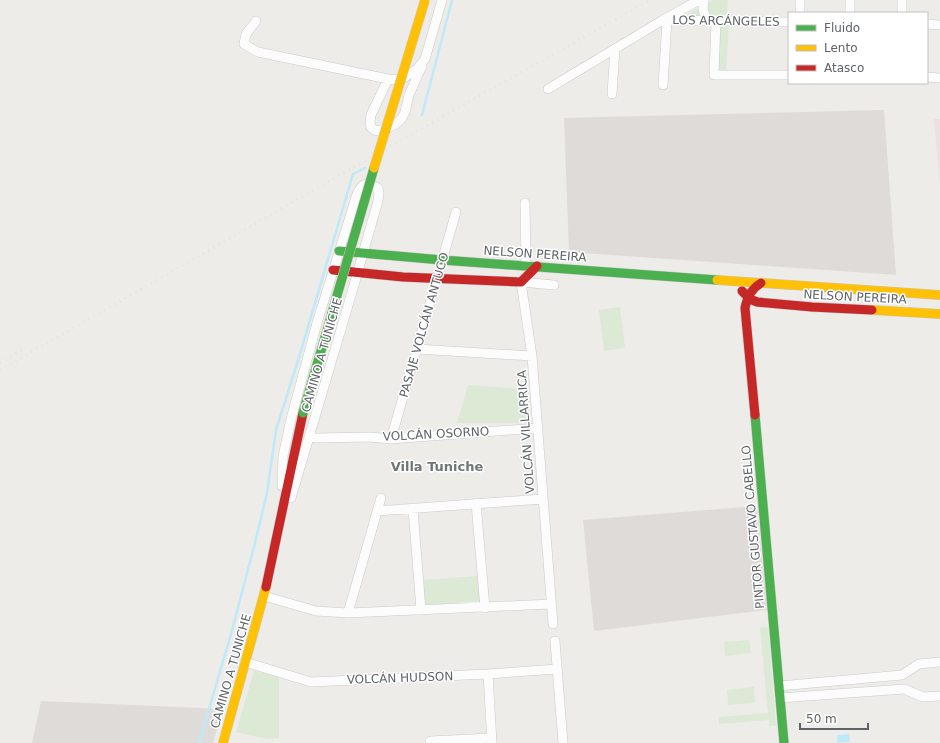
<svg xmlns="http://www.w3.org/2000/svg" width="940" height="743" font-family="'DejaVu Sans',sans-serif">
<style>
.industrial{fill:#dedbd9}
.medical{fill:#ece0e0}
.green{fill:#dbe9d5}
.water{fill:#bee9f6}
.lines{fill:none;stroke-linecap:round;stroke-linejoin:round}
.stream{stroke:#bee9f6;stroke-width:2.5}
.street-casing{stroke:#cacaca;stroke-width:10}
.fast-casing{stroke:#c8c9c8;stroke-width:10}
.slow-casing{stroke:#c8c9c8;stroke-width:10}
.jam-casing{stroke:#c8c9c8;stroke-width:10}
.street{stroke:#fcfcfc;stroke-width:9}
.fast{stroke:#4caf50;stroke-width:9}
.slow{stroke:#ffc107;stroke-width:9}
.jam{stroke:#c62828;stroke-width:9}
.rail{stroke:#e3e3e2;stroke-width:2.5;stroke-dasharray:1 5;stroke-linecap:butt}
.fast-bridge-casing{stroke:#d5c7b8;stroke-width:10;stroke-linecap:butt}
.slow-bridge-casing{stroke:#d5c7b8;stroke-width:10;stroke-linecap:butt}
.fast-bridge{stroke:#4caf50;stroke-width:9}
.slow-bridge{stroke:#ffc107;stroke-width:9}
.labels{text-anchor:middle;stroke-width:3;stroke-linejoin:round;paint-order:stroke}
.street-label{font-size:12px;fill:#5e6367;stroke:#fff}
.neighbourhood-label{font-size:13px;font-weight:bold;fill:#6f7678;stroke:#fff}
</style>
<rect width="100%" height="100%" fill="#eeece9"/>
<path class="industrial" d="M884,110L896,275L569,252L564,118Z
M757,506L767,610L594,631L583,520Z
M41,701L223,709L213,743H32Z"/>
<path class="medical" d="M934,119H940V185Z"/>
<path class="green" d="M712,0H728L727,15H686Z
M716,21H729L726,75H714Z
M620,307L625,348L604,351L599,310Z
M468,385L525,389L527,423H457Z
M478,576L480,601L425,605L423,580Z
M760,627H768L776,726H769V720L719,724V717L768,713Z
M749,640L751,653L725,656L724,642Z
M254,671L279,677V738L268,739L236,732Z
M754,687L755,703L728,705L727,690Z"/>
<path class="water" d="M849,734L850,742L837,743V735Z"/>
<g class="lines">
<path class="stream" d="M422,115L452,0
M199,743L231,634L255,543L267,493L276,430L300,354L353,174L365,168"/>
<defs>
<path id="street" d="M704,0L703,9L707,21
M800,13V0
M850,13V0
M902,13V0
M664,20L789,22
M256,21L246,34L244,44L258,52L388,79L399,80L405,77L417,69L425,59L442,0
M716,21L714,75H789
M927,24L940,25
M927,77L940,78
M388,79L371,115L370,122L371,127L374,130L379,131L396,124L402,118L405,112L409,95L422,66
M663,85L667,20
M548,89L663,20L699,0
M612,94L615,49
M525,203L526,266
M417,349L532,356
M310,437L317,438L369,437L391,439L537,428
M391,439L456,212
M282,486L283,456L291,419L317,323L357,194C362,183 367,181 378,188L379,193L378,201L352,292L291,498
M476,503L485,608
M413,509L421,610
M377,511L543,499
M264,596L316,611L348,613L551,604
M348,613L381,498
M553,624L532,356L521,282L554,285
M555,641L563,743
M245,662L311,682L488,674L557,669
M488,674L492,743
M779,686L902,675L919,664L940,662
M780,698L904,689L923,697L940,696
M430,741L491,738"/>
<path id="fast" d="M339,251L442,260L717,280
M755,415L784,743"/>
<path id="slow" d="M717,280L940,295
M872,310L940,314
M223,743L266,587"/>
<path id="jam" d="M333,270L403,277L521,282L537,266
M742,291L750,299L757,302L812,307L872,310
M755,415L745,308C747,297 751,289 761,283
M266,587L303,413"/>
</defs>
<use href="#street" class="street-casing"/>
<use href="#fast" class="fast-casing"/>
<use href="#slow" class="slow-casing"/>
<use href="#jam" class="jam-casing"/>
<use href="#street" class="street"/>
<use href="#fast" class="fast"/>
<use href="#slow" class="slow"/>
<use href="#jam" class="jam"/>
<path class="rail" d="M0,363L26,348
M0,370L417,131L650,0"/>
<defs>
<path id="fast-bridge" d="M303,413L374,168"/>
<path id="slow-bridge" d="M374,168L425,0"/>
</defs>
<use href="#fast-bridge" class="fast-bridge-casing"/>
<use href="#slow-bridge" class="slow-bridge-casing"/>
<use href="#fast-bridge" class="fast-bridge"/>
<use href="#slow-bridge" class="slow-bridge"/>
</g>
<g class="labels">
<g class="street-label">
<text transform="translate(726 21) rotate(1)" y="4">LOS ARCÁNGELES</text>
<text transform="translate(535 254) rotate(4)" y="4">NELSON PEREIRA</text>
<text transform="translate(855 297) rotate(3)" y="4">NELSON PEREIRA</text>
<text transform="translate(424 325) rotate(-74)" y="4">PASAJE VOLCÁN ANTUCO</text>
<text transform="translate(322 355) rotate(-74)" y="4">CAMINO A TUNICHE</text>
<text transform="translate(526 432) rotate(-94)" y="4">VOLCÁN VILLARRICA</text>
<text transform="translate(436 434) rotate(-3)" y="4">VOLCÁN OSORNO</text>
<text transform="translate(753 527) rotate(-95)" y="4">PINTOR GUSTAVO CABELLO</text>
<text transform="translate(231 671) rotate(-74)" y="4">CAMINO A TUNICHE</text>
<text transform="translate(400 678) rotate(-2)" y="4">VOLCÁN HUDSON</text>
</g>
<g class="neighbourhood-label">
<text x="437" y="471">Villa Tuniche</text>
</g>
</g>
<rect x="788" y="12" width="140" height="72" fill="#ffffff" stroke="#bfc1c2"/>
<rect x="796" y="25" width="20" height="6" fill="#4caf50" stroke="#bfc1c2"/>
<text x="824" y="32" font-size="12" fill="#5e6367">Fluido</text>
<rect x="796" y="45" width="20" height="6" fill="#ffc107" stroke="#bfc1c2"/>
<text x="824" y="52" font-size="12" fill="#5e6367">Lento</text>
<rect x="796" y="65" width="20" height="6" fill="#c62828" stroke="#bfc1c2"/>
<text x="824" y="72" font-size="12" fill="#5e6367">Atasco</text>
<path d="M800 723v6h68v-6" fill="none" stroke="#5e6367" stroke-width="2"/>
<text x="806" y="723" font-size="12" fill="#5e6367" stroke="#ffffff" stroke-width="3" paint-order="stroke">50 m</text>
</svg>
